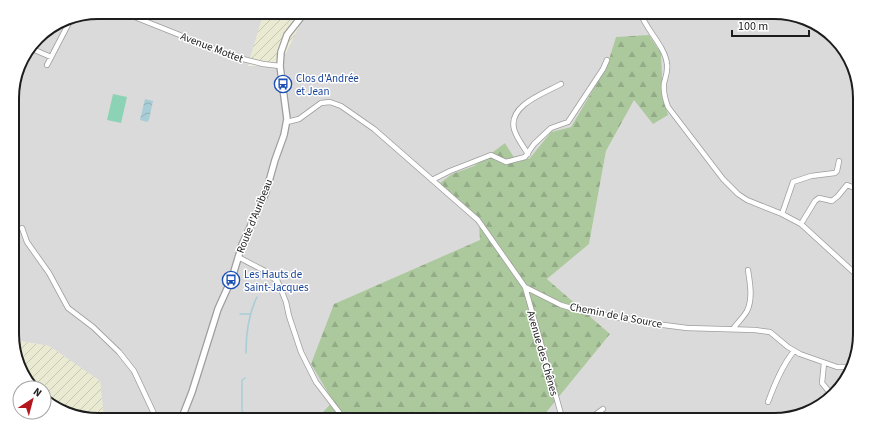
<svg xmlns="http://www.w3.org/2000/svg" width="872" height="432" font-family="'Source Sans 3',sans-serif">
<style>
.residential{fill:#dbdada}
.farmland{fill:url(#farmland-furrows)}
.forest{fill:url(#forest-firs)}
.pitch{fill:#8bd3b4}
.water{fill:url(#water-waves)}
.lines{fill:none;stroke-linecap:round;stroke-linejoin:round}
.stream{stroke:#a9cdd6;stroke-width:1.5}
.minor-casing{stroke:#9e9e9e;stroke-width:6}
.tertiary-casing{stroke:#9e9e9e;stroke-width:8}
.minor{stroke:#fff;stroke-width:4.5}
.tertiary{stroke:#fff;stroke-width:5.5}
.labels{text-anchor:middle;stroke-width:3;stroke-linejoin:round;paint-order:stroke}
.street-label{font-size:11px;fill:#1d1d1d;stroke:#fff}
.transit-label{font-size:11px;fill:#164399;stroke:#fff;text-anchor:start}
.rim{fill:none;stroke:#1d1d1d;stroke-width:2}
</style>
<defs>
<pattern id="farmland-furrows" width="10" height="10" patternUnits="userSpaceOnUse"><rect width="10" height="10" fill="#e9ead1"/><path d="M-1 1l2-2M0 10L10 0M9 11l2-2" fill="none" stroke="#c7c8b3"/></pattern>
<pattern id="forest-firs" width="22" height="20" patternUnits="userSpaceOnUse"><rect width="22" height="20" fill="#acc89d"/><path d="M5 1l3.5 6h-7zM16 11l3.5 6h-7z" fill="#94ab87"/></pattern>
<pattern id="water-waves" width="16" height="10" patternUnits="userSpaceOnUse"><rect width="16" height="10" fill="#a9cdd6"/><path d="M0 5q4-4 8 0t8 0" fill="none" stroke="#91b0b7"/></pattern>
</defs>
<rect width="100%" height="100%" fill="#edeae4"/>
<path class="residential" d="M98,12H264L248,66H284L282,38L299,12H774L812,21L845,50L859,87L860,334L851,372L822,406L780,420H540L610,334L547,279L589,244L606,151L634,99L663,97L661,53L607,66L571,127L551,132L530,158L517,162L505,143L474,166L452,174L440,183L479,224L481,240L334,304L333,401L316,420H104L100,381L49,346L13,340L12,92L21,60L41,33L65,18Z"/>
<path class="farmland" d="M264,12H306L280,66L249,61Z
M13,340L49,346L100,381L104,420H98L60,411L44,398V388H32L30,386L13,346Z"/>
<path class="forest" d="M649,35L661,53L663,97L668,115L653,124L634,100L606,151L589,244L547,279L610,334L540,420H316L333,401L311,364L334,304L480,240L479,224L440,183L452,174L474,166L505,143L517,162L530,158L551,132L571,127L607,66L616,37Z"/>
<path class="pitch" d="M113,94L127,97L121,123L107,120Z"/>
<path class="water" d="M145,99L153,101L149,120L147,122L140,120Z"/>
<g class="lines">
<path class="stream" d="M240,314H250
M246,353C246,334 248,315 257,297
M245,378L242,380V410L246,420"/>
<defs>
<path id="minor" d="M122,12L235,57L263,64L280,66
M640,12C646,30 665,46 667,64C668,71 666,76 664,83C663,91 665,99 668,107L723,179L738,194L747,200L782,214L801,224L860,278
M30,48L51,57
M47,65L72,17
M287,122L299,119L321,103L330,102L341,106L374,129L478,220L525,287L561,305L581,311L656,324L687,328L755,330L770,332L788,347L800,354L837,367H852
M528,154C523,146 516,137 514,129C508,105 545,93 561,84
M432,180L450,171L491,155L506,162L525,157L534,144L551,128L568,122L603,69L607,60
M782,214L793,182L811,176L835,173L837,171L839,161
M801,224L815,201L819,198L832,201L838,196L847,185L860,190
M22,228L27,242L49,273L68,308L93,327L119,352L134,371L157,420
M238,257L265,271L278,282L286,302L289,316L301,352L316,382L345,420
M525,287L561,414V420
M733,329C737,323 743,318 747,311C753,299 750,283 748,270
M824,363L822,383L831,394
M768,402C775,383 782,366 794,351
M588,420L603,409"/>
<path id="tertiary" d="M181,420L192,392L218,309L232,278L242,245L266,192L275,160L284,135L287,119L280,66L281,52L287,35L305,12"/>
</defs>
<use href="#minor" class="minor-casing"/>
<use href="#tertiary" class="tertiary-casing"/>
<use href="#minor" class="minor"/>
<use href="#tertiary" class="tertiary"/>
</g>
<defs>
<symbol id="bus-ring" viewBox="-11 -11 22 22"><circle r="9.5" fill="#fff" stroke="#1a4fb4" stroke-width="1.5"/><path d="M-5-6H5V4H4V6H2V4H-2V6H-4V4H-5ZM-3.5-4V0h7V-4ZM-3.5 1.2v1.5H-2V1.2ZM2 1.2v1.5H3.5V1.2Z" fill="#1a4fb4"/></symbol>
</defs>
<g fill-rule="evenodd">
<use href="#bus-ring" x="273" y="74" width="20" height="20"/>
<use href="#bus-ring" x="221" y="270" width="20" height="20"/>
</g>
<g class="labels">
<g class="street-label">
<text transform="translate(212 47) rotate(21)" y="4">Avenue Mottet</text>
<text transform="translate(254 216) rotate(-68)" y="4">Route d'Auribeau</text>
<text transform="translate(616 315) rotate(11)" y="4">Chemin de la Source</text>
<text transform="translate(543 353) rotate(74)" y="4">Avenue des Chênes</text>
</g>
<g class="transit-label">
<text x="296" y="82">Clos d'Andrée<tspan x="296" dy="13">et Jean</tspan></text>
<text x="244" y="278">Les Hauts de<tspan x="244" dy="13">Saint-Jacques</tspan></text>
</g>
</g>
<path d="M0 0H872V432H0ZM98 19H774A79 79 0 0 1 853 98V334A79 79 0 0 1 774 413H98A79 79 0 0 1 19 334V98A79 79 0 0 1 98 19Z" fill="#fff" fill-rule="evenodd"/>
<path class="rim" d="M98 19H774A79 79 0 0 1 853 98V334A79 79 0 0 1 774 413H98A79 79 0 0 1 19 334V98A79 79 0 0 1 98 19Z"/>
<g transform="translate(32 400) rotate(36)"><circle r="19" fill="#ffffff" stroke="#a5a5a5"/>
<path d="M0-3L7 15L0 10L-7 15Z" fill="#b3171d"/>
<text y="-6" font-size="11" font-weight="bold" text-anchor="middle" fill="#1d1d1d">N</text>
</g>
<path d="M732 30v6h77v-6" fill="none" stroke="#1d1d1d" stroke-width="2"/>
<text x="738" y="30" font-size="12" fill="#1d1d1d" stroke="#ffffff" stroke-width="3" paint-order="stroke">100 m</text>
</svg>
